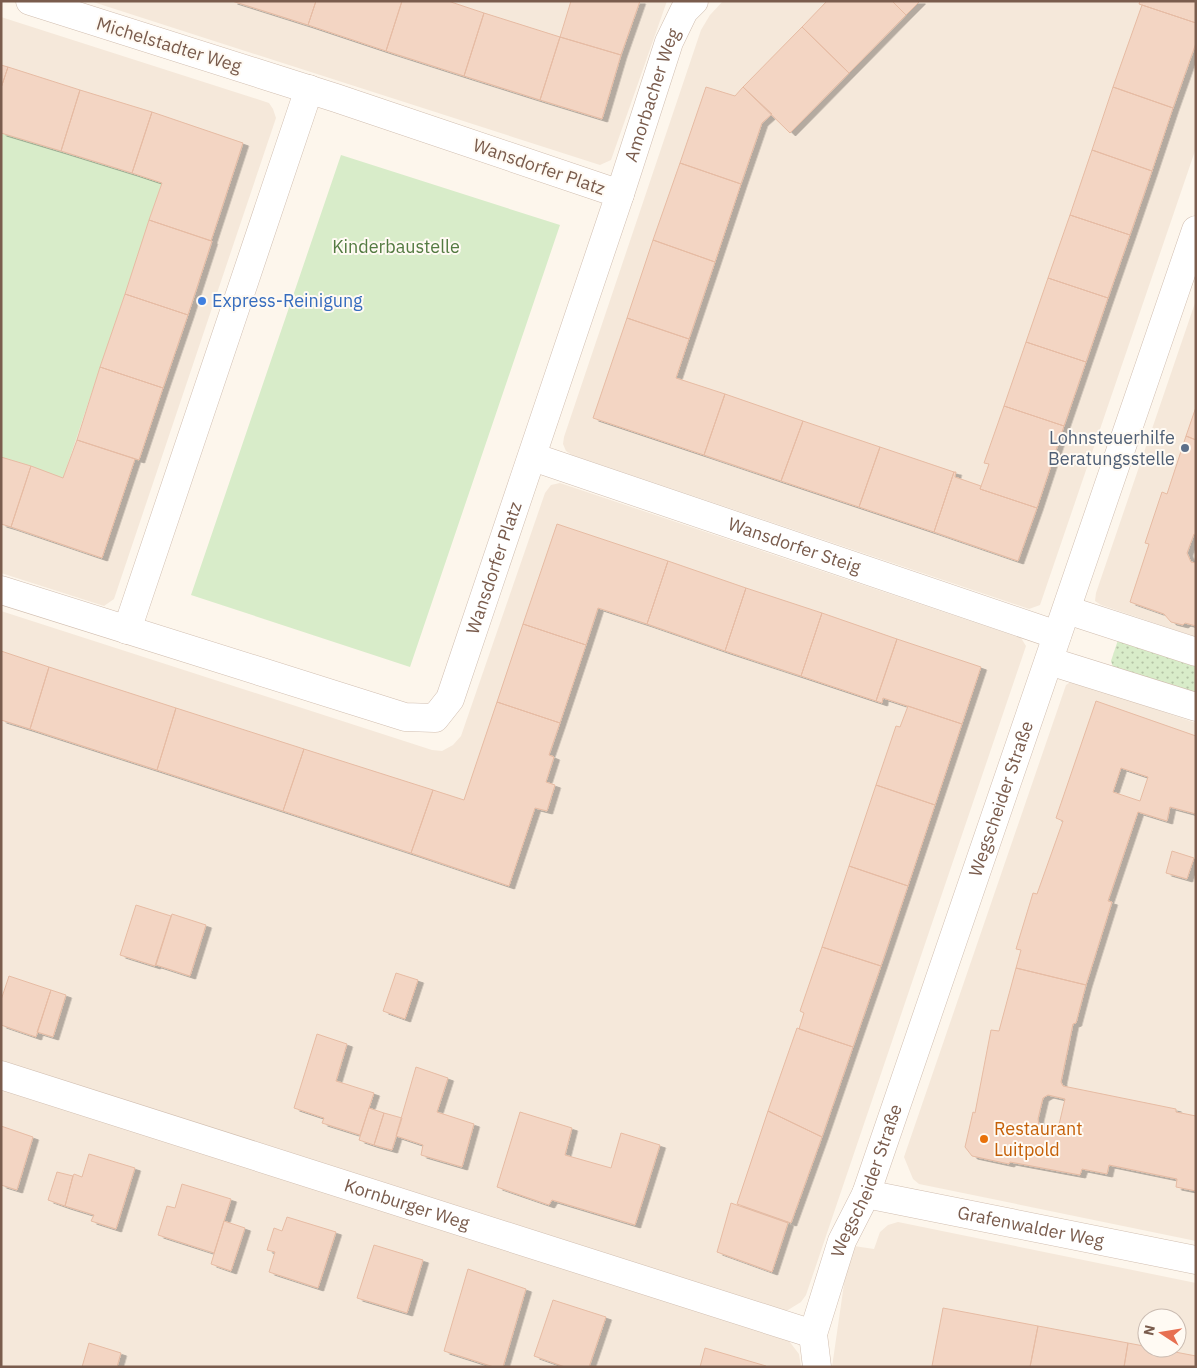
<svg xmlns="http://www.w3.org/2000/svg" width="1197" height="1368" font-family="'IBM Plex Sans',sans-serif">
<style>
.residential{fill:#f5e8da;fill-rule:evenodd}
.grass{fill:url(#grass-dots)}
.park{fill:#d8ecc9}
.building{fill:#f3d5c3;stroke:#e6bba3;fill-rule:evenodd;filter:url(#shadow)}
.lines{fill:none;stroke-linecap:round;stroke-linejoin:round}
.street-casing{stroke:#d1beb0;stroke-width:29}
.street{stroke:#fff;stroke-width:28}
.shop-dot{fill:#3f7fe0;stroke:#fffaf3;stroke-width:2}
.service-dot{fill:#5c6f8a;stroke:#fffaf3;stroke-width:2}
.food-dot{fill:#e8710a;stroke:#fffaf3;stroke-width:2}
.labels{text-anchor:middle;stroke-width:4;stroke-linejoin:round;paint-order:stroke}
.street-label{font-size:18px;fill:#7a5c4d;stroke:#fffaf3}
.park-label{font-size:18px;fill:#537a41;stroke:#fffaf3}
.shop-label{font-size:18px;fill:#366cbe;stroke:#fffaf3;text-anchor:start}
.service-label{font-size:18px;fill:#4e5e75;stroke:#fffaf3;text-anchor:end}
.food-label{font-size:18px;fill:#c56008;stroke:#fffaf3;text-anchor:start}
</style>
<defs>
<pattern id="grass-dots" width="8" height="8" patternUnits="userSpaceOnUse" patternTransform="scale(1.25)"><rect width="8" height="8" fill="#d8ecc9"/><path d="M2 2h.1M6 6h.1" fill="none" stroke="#b4c2a5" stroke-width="1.8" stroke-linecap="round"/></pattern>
<filter id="shadow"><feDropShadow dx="5.5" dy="3" stdDeviation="0" flood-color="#0004"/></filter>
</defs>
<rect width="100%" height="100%" fill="#fdf6ec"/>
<path class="residential" d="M90,1H667L611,160L600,165Z
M723,1H1196V148L1040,605L1029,609L572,455L566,451L563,444L564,437L701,30L710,15Z
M1,17L263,101L269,103L273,109L276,118L114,599L104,606L1,573Z
M1196,300V637L1101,605L1095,601L1096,593Z
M560,483L1021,638L1026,646L806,1295L801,1302L788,1310L777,1311L1,1062V611L432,750L442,751L453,745L461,736L545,493L551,485Z
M1072,681L1196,723V1241L919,1184L913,1179L904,1157L1066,685Z
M1,1089L789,1341L799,1354L801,1367H1Z
M898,1222L1196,1283V1367H832L845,1277L854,1246L874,1249L880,1232L888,1225ZM1147,1318H1177V1348H1147Z"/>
<path class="grass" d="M1118,640L1196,665V695L1113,667L1111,661Z"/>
<path class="park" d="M1,133L162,183L63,478L1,457Z
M341,155L560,225L410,667L191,595Z"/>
<path class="building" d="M232,1H316L308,25Z
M316,1H402L386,51L308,25Z
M402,1H448L484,13L464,76L386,51Z
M571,1H640L621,55L560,37Z
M827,1H892L906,15L849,73L802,27Z
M892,1H920L906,15Z
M1140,1H1196V23L1139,4Z
M1142,5L1196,23V43L1173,108L1113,87Z
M484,13L560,37L540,100L464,76Z
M802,27L849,73L790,133L743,87Z
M560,37L621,55L602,119L540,100Z
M1,65L8,67L1,88Z
M8,67L80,90L61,151L1,133V88Z
M706,87L735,96L743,87L772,114L762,123L741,184L680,163Z
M1113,87L1173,108L1152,171L1092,150Z
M80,90L152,112L132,173L61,151Z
M152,112L243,143L211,241L149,220L162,183L132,173Z
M1092,150L1152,171L1130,235L1070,215Z
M680,163L741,184L715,262L653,240Z
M1070,215L1130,235L1108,298L1048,278Z
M149,220L212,241L188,315L125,294Z
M653,240L715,262L689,339L627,318Z
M1048,278L1108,298L1086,362L1026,342Z
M125,294L188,315L163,388L100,367Z
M627,318L689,339L676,378L725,394L704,455L593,418Z
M1026,342L1086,362L1064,426L1004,406Z
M100,367L163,388L139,460L77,440Z
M725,394L803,421L781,481L704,455Z
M1004,406L1064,426L1037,508L980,489L989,464L984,463Z
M1196,407V440L1186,436Z
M803,421L880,447L859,507L781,481Z
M1186,436L1196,440V535L1194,534L1187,553L1191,562L1196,563V626L1185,623L1183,625L1171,622L1164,614L1130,602L1149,544L1145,543L1162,492L1167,494Z
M77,440L135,459L102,558L11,527L31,466L63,478Z
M880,447L954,472L934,532L859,507Z
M1,457L31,466L11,527L1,524Z
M954,472H956L955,477L981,486L980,489L1037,508L1018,561L934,532Z
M557,524L668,561L647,624L598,608L586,645L523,624Z
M668,561L746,588L725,651L647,624Z
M746,588L822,613L801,676L725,651Z
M822,613L897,639L876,701L801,676Z
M523,624L586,645L560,723L497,702Z
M897,639L981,667L962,724L883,698L882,703L876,701Z
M1,651L49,667L30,729L1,720Z
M49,667L176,708L157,770L30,729Z
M1096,701L1196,736V814L1170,807L1167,821L1138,812L1108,901L1112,902L1086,985L1016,968L1021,950L1016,949L1033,893L1037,894L1063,821L1056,818ZM1121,768L1148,777L1140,801L1113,792Z
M497,702L560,723L549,755L554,757L546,782L555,785L547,811L535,808L509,886L411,853L433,790L464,800Z
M908,706L962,724L935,805L876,785L896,726L900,727Z
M176,708L304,749L283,811L157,770Z
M304,749L433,790L411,853L283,811Z
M876,785L935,805L908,886L849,866Z
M1172,851L1194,858L1187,879L1166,873Z
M849,866L908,886L881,966L822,947Z
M136,905L171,916L155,966L120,955Z
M172,914L206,925L190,976L156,965Z
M822,947L881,966L853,1047L799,1029L804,1013L800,1011Z
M1016,968L1086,985L1076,1023L1073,1024L1061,1082L1063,1086L1176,1109V1112L1196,1116V1191L1176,1187L1177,1179L1109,1165L1107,1174L1082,1169L1080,1175L1010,1162L1009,1164L972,1156L965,1147L973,1112L975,1113L991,1030L999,1031ZM1048,1095L1065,1099L1058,1129L1039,1125L1038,1119L1043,1098Z
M396,973L418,980L405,1019L383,1011Z
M9,976L51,990L36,1037L1,1025V1000Z
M51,990L66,995L53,1037L37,1032Z
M797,1028L853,1047L822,1137L768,1111Z
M317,1034L347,1044L336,1081L374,1093L360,1135L322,1123L324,1118L294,1108Z
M416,1067L448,1078L437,1112L474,1124L462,1167L421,1155L423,1145L396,1136Z
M369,1108L384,1113L374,1145L359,1140Z
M768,1111L822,1137L791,1223L737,1204Z
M520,1112L572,1128L565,1155L611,1168L621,1133L660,1145L635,1225L552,1200L549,1205L497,1187Z
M384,1113L402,1118L392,1150L374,1145Z
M1,1126L33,1137L17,1190L1,1185Z
M89,1154L135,1168L116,1229L91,1221L94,1215L65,1206L73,1176L74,1174L82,1177Z
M57,1172L73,1176L65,1206L48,1200Z
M182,1184L231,1199L214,1253L158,1235L167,1206L175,1208Z
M731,1203L788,1223L772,1272L717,1252Z
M287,1217L336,1232L318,1288L269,1272L275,1252L267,1250L274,1228L282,1231Z
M224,1221L245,1228L231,1271L211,1264Z
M374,1245L423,1260L407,1313L357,1298Z
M468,1269L526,1289L503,1367H494L444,1351Z
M553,1300L606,1317L589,1367H565L534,1356Z
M943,1308L1038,1326L1030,1367L932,1366Z
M1038,1326L1128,1343L1124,1367H1030Z
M89,1343L121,1353L117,1367H82Z
M1128,1343L1196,1356V1367H1124Z
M705,1348L766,1366V1367H700Z"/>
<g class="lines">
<defs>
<g id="street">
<path id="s1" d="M620,194L669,42L684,11L694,1"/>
<path id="s2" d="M533,457L1057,635"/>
<path id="s3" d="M1,590L405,717L435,718L450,699L620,194L336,98L30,1"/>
<path d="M1067,610L1196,652"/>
<path d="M127,630L309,89"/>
<path d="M1049,661L1196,707"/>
<path id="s4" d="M1,1075L813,1334"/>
<path id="s5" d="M866,1194L1196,1260"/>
<path id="s6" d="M817,1367L813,1334L842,1241L866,1194L1196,230"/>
</g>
</defs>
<use href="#street" class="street-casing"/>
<use href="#street" class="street"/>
</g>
<circle class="shop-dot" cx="202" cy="301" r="5"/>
<circle class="service-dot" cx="1185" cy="448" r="5"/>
<circle class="food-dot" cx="984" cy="1139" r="5"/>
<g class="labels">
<g class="street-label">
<text transform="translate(169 45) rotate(17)" y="6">Michelstadter Weg</text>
<text dy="6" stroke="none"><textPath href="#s1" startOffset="104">Amorbacher Weg</textPath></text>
<text transform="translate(539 167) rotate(19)" y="6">Wansdorfer Platz</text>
<text dy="6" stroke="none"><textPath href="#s2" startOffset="276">Wansdorfer Steig</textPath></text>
<text dy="6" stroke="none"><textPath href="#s3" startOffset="616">Wansdorfer Platz</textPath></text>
<text dy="6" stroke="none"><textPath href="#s6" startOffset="601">Wegscheider Straße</textPath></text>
<text dy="6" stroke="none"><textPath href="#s6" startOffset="196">Wegscheider Straße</textPath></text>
<text dy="6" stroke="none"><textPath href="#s4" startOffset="426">Kornburger Weg</textPath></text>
<text dy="6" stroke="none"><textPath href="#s5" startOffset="168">Grafenwalder Weg</textPath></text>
</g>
<g class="park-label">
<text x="396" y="253">Kinderbaustelle</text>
</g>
<g class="shop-label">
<text x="212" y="307">Express-Reinigung</text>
</g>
<g class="service-label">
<text x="1175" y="444">Lohnsteuerhilfe<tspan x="1175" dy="21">Beratungsstelle</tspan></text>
</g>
<g class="food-label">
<text x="994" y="1135">Restaurant<tspan x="994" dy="21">Luitpold</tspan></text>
</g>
</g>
<rect width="1197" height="1368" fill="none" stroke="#7a5c4d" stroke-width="5"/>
<g transform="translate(1162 1333) rotate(282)"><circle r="24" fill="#fffaf3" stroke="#cabbb1"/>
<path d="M0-4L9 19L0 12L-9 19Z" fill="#e76f51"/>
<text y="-8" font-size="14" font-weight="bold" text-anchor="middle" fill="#7a5c4d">N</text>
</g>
</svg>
